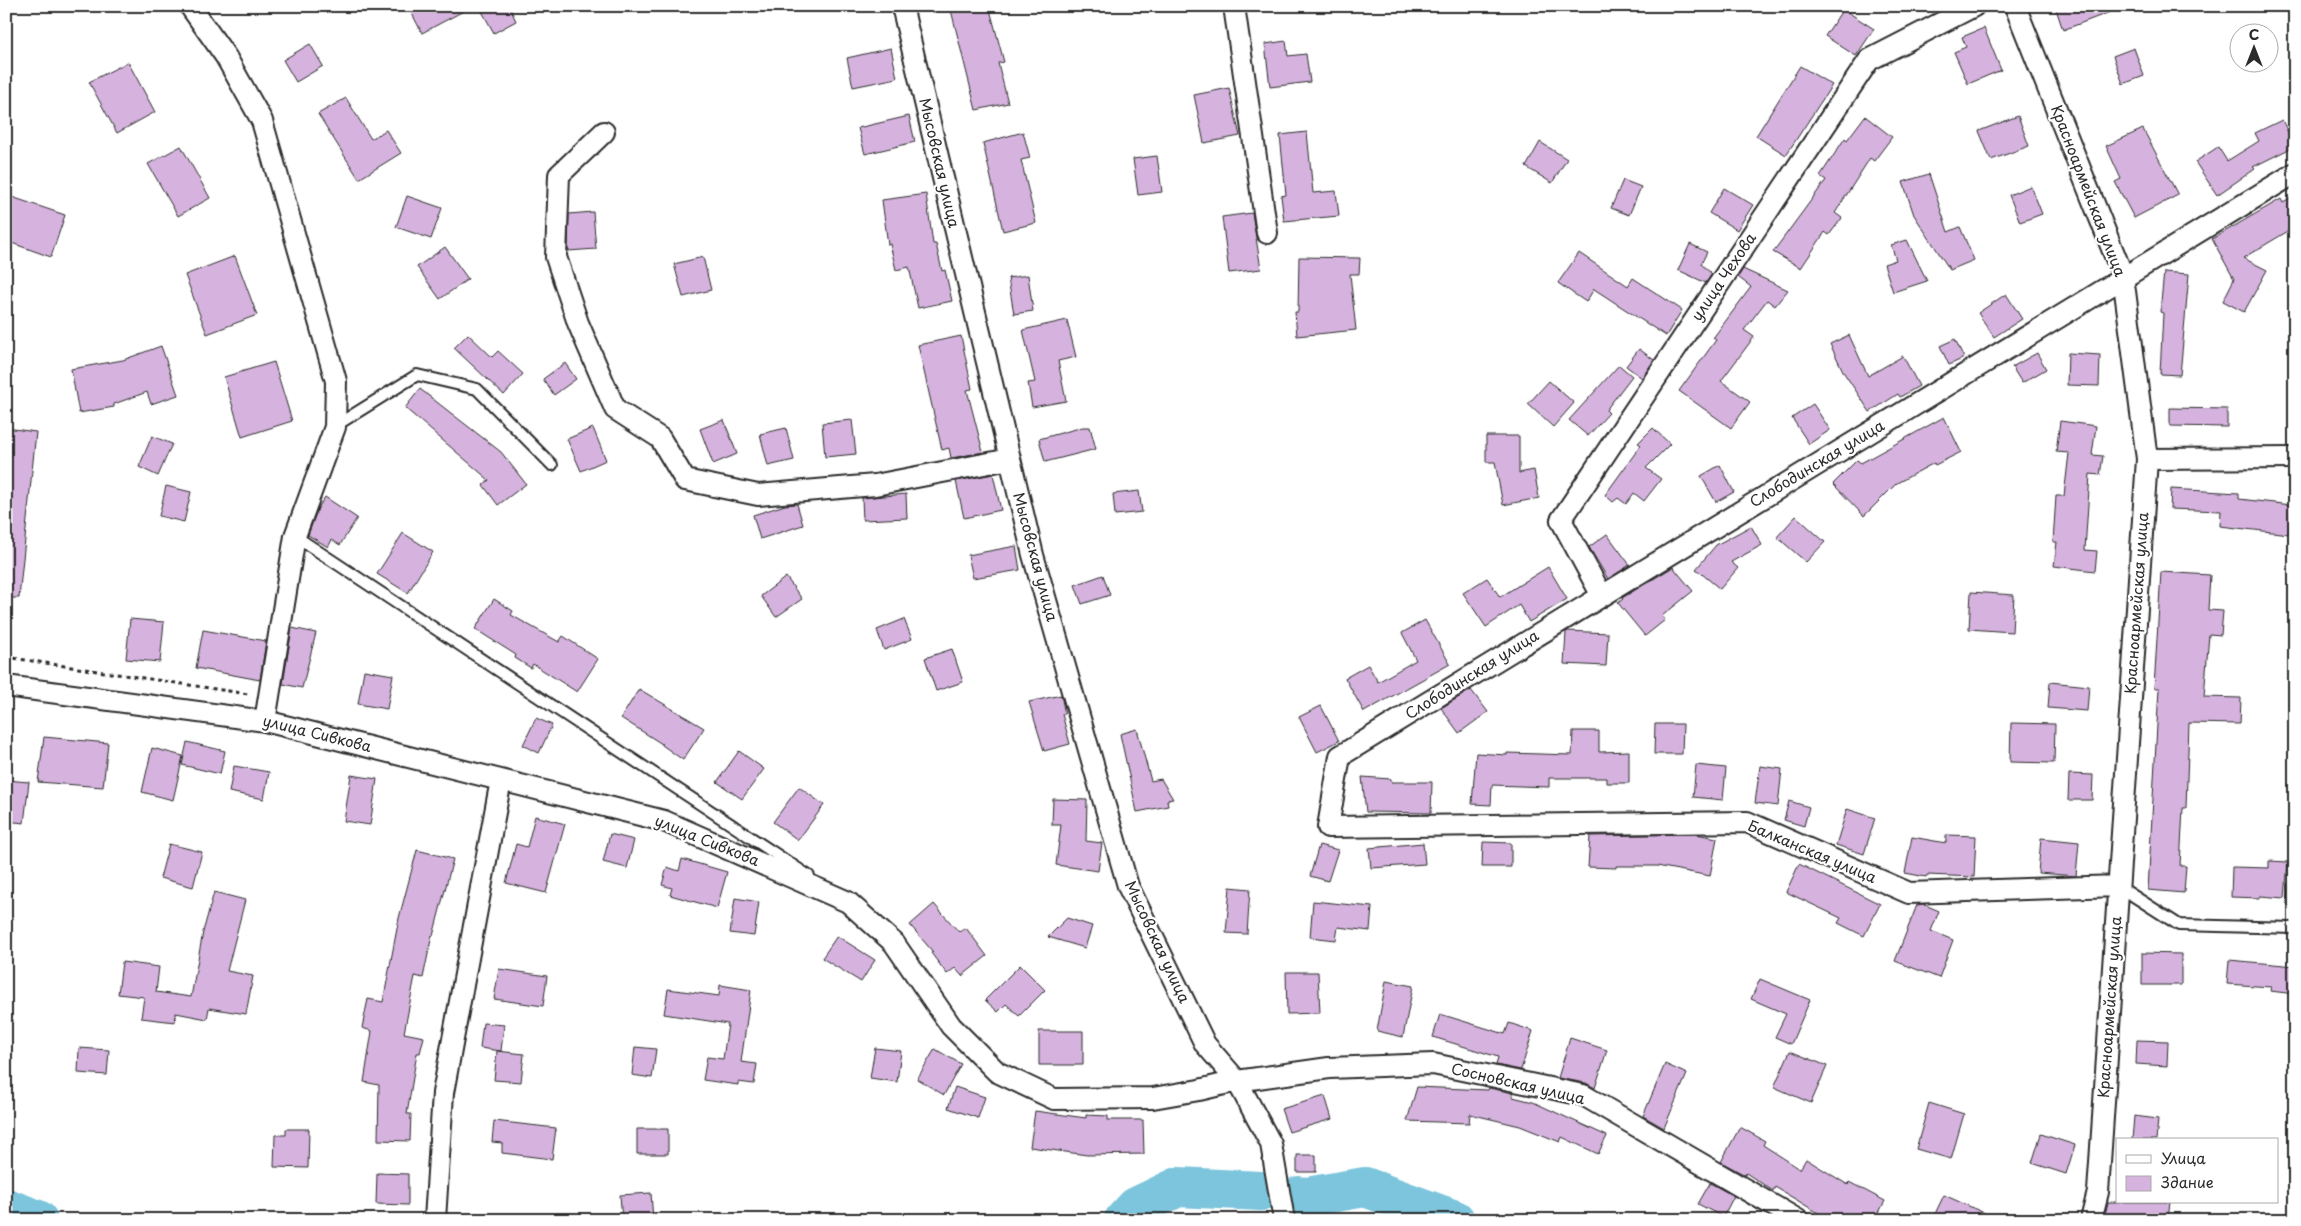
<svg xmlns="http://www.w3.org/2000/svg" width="2301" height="1226" font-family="'Playpen Sans',sans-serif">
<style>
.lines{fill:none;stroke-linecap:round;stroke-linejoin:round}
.river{stroke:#7bc5dc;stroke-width:40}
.building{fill:#d5b3de;stroke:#2b2b2b}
.service-casing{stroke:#2b2b2b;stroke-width:14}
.minor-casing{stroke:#2b2b2b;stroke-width:24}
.path{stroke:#2b2b2b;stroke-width:3;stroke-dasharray:4 4;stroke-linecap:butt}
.service{stroke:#fff;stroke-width:10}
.minor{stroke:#fff;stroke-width:20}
.labels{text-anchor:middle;stroke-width:4.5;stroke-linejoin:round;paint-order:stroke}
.street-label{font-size:15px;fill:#2b2b2b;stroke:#fff}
</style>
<rect width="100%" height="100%" fill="#fff"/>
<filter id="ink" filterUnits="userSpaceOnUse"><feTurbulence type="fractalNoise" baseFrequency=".02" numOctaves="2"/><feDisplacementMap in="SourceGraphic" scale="10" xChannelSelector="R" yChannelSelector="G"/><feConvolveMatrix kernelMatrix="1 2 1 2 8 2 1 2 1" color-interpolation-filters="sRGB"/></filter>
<g filter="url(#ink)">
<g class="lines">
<path class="river" d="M1299,1196L1307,1197L1365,1187L1455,1220
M6,1208L38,1220
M1124,1220L1136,1207L1178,1187L1261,1191"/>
</g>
<path class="building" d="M408,6H473L422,33Z
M479,6H509L516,21L494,33Z
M950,6H989L1004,62L998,63L1008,103L976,110Z
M2055,6H2121V8L2063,30Z
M1843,9L1874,29L1856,56L1825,36Z
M1984,28L2001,70L1968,84L1954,52L1966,47L1962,37Z
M1286,41L1288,56L1306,54L1310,82L1270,87L1265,44Z
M310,44L323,66L296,82L283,60Z
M891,48L897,78L853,87L847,58Z
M2134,48L2144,76L2123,84L2113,56Z
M128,62L155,112L117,133L89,82Z
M1800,66L1832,85L1786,155L1756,136Z
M1229,88L1240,136L1204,143L1194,95Z
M346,98L371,139L386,130L401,153L359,179L318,114Z
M909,116L915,142L865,154L858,128Z
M1865,116L1892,137L1874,161L1870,158L1835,213L1842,218L1829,235L1825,232L1801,268L1773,252L1826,180L1820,176L1845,138L1847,140Z
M2018,116L2029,146L1991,160L1979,131Z
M2282,120L2295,146L2253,167L2255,169L2217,195L2195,162L2218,147L2227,161L2259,141L2255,133Z
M2143,129L2178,195L2134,218L2115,182L2121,179L2106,146Z
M1023,132L1030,158L1021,160L1036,223L1003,231L983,143Z
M1307,132L1313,193L1336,191L1339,216L1284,221L1281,196L1286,195L1280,135Z
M1540,142L1567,159L1552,183L1526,167Z
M181,146L210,198L178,216L148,164Z
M1157,156L1162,192L1138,195L1133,159Z
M1929,174L1948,232L1960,227L1974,260L1950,270L1914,215L1903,182Z
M1623,180L1641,187L1629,215L1611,208Z
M2031,186L2042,214L2020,222L2009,195Z
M1724,188L1753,205L1737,230L1709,213Z
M926,194L933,244H936L942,271L945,270L952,301L918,308L909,267L896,270L890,244L888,245L882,200Z
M6,195L65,215L51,257L6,241Z
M407,196L442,208L431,239L396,227Z
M2295,196V227L2243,258L2267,270L2244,312L2223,301L2234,279L2212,239L2281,199L2283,203Z
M593,212L596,249L568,251L569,214Z
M1252,213L1261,269L1229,273L1222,217Z
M1907,240L1927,281L1893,292L1884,264L1896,260L1891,245Z
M1690,244L1707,252L1701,264L1712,274L1706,283L1678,270Z
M445,247L468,279L440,299L417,267Z
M1579,253L1628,286L1633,278L1682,310L1666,336L1594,289L1586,302L1558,283Z
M235,256L257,315L207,334L185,275Z
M703,257L711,290L683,297L674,264Z
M1299,257L1360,258L1359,274H1350L1356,330L1297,336L1295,312H1298Z
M1743,269L1788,290L1775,306L1767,300L1744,330L1754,337L1721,381L1750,402L1731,428L1679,391L1716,340L1713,338L1751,287L1738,277Z
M2164,272L2189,274L2180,375L2160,374L2163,313L2160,312Z
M1028,275L1033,311L1014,314L1008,278Z
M2006,294L2022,319L1994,337L1978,313Z
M1067,320L1076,357L1058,361L1066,401L1032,407L1028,383L1035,382L1023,330Z
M468,334L492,357L498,351L523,374L504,395L454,348Z
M1849,335L1868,376L1903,356L1919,386L1900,397L1898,394L1870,412L1844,373L1830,344Z
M961,336L972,389L967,390L983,452L951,458L949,448L942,450L918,345Z
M1955,339L1964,358L1949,365L1940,346Z
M161,346L178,395L151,404L147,392L114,404V407L79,413L71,369L123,360Z
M1639,349L1654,360L1642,378L1626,366Z
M2037,353L2046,369L2022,383L2012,367Z
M2068,353L2100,355L2099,386L2067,385Z
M274,362L292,421L242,437L224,377Z
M565,363L576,379L554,395L543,379Z
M1619,365L1632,376L1606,410L1609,413L1588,436L1569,420Z
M1549,381L1574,403L1553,427L1528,404Z
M420,389L501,452L526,484L498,505L483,485L489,480L405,408Z
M1813,404L1830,430L1809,444L1792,418Z
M2170,408L2227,409V427L2170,426Z
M1944,417L1961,452L1935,465L1934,463L1897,483L1864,516L1833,484L1857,460L1861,463Z
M724,420L737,454L713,464L700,429Z
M852,420L856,454L825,457L822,423Z
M2060,421L2096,426L2092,455L2103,456L2100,475L2090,474L2085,550L2097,551L2095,571L2054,566L2057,542H2053L2056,496H2064L2069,453L2056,452Z
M1083,427H1090L1096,449L1045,462L1039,439Z
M6,428L36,432L19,598H6Z
M593,428L606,460L581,471L567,439Z
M786,428L794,460L768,466L760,434Z
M1653,428L1670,444L1646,468L1661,479L1644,501L1634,493L1626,504L1618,498L1613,502L1605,495L1641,445L1638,443Z
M152,436L172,444L158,476L139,467Z
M1486,436H1519V473L1534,470L1539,498L1503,505L1495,462H1486Z
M1720,465L1734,492L1716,502L1701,476Z
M993,474L1001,510L964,518L956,481Z
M166,486L191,492L184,522L159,516Z
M2171,489L2239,493V499L2292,505L2289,534L2220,526L2221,511L2170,509Z
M1139,491L1142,512L1115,515L1113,494Z
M906,494L907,518L863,520L862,498Z
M325,497L357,518L340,545L332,540L328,547L308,535L318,508Z
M797,504L803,525L760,539L753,515L785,505Z
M1796,516L1825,542L1806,562L1777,537Z
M1751,526L1762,545L1731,562L1738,568L1720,589L1696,569L1716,545Z
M403,533L433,552L408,593L377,574Z
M1607,534L1630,565L1608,579L1589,547Z
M1016,546L1020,570L973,578L968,555Z
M1548,567L1567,599L1529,622L1519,605L1486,627L1463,593L1487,578L1500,597Z
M1673,567L1693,591L1662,616L1665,620L1645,636L1618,603L1623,599L1622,598Z
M2161,572L2210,575L2208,610L2223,611L2221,635L2209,634L2204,697L2241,698L2240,724L2189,723L2186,808H2183L2180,866H2186L2184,893L2148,890L2159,688H2154Z
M1103,575L1110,595L1082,604L1075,585Z
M786,577L802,599L776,617L761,596Z
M1971,592L2014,595L2012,632L1969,629Z
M494,599L513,611L511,615L559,642L563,636L598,659L577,692L533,664L531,668L515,658L516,655L475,629Z
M130,619L164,622L160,662L126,659Z
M904,619L912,639L884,650L877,630Z
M1425,620L1450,664L1364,712L1345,678L1368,665L1378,682L1416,660L1402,633Z
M292,628L316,633L302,688L283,684Z
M203,630L266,641L260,680L196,668Z
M1568,631L1608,633L1606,666L1564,664L1566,632Z
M952,649L963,682L936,691L925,658Z
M364,670L393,675L387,709L358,704Z
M2050,682L2089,686L2087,711L2048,708Z
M639,689L704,728L683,760L662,745V744L621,718Z
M1471,690L1488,712L1459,733L1441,708Z
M1061,695L1065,714H1062L1070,744L1044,751L1029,702Z
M1321,706L1339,741L1317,752L1299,717Z
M536,718L552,725L539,753L523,745Z
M2011,723L2055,724L2054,763L2010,762Z
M1655,724H1683L1682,754H1654Z
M1137,729L1151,781L1161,779L1173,799L1167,800L1168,806L1137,812L1120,734Z
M1573,731H1599V752L1629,751V783H1607V778H1549V787L1492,785L1491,805L1472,804L1476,753L1507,755V753L1572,755Z
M44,737L108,743L103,787L38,782Z
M187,742L225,751L220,774L182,765Z
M152,748L183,756L173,800L142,792Z
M739,751L764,769L742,799L717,782Z
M1696,765L1726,768L1723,800L1693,797Z
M234,766L269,772L264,799L229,792Z
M1760,766L1782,769L1778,806L1755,803Z
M2069,774L2093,775L2092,800H2068Z
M351,775L377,779L370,825L344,821Z
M1362,777L1391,779V782H1432L1431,813L1366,812Z
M6,780L29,782L24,823L6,821Z
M799,787L824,805L798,840L773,822Z
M1053,799L1087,800L1086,841L1102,843L1098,871L1056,865L1061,825H1052Z
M1789,801L1809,807L1804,826L1784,820Z
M1847,809L1875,818L1864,854L1836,845Z
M535,816L565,824L546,893L506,883L516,844L527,847Z
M610,834L634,840L627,868L603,862Z
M1696,834L1717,838L1710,876L1657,866H1616V868L1588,867L1590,836Z
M1946,835L1976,836L1974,877L1927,875L1926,877L1905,873L1912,837L1946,843Z
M2041,838L2079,842L2076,876L2038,873Z
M1483,842L1511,843V867H1482Z
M1423,843L1425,864L1371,868L1369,848Z
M169,844L202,852L193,887L160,878Z
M1319,845L1338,850L1328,881L1310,876Z
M417,850L453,859L433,936L432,935L423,978L415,976L404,1033L424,1037L420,1053H417L407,1114H411L410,1141L378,1140L379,1085L364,1082L372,1031L362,1028L368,999L383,1002L399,918Z
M682,859L727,872L717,908L670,895L672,888L662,885L667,867L679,871Z
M2269,861L2288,862L2285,898L2260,896V898L2231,897L2232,867L2269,868Z
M1799,864L1880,904L1864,936L1838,923L1841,918L1786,892Z
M1230,887L1250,889L1247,934L1226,933Z
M214,892L245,900L227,971L253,976L246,1014L209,1008L207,1019L176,1013L175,1022L141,1018L144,997L118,994L122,962L159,967L156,992L191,997L203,932Z
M735,898L759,902L754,936L730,933Z
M1313,901L1372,907L1370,931L1338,927L1336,940L1310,937Z
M934,904L959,932L966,928L987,956L962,976L955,968L947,974L931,953L933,952L910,925Z
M1923,904L1939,911L1931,931L1953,940L1939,978L1895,961L1917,905Z
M1067,918L1092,926L1085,948L1048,937Z
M837,936L875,960L861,982L822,958Z
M2142,953L2181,954V985H2142Z
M2229,960L2295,966V994L2270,991L2271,987L2227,984Z
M1020,965L1045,990L1019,1016L1006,1004L998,1012L985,1000Z
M499,969L547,976L543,1006L494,999Z
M1286,972H1318L1320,1013L1287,1014Z
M1760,979L1810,1000L1791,1044L1775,1037L1786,1014L1751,999Z
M1386,981L1413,986L1403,1037L1377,1031Z
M720,985L751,990L741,1062L757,1064L754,1084L738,1082V1085L703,1080L707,1057L723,1059L728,1024L664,1014L668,989L719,996Z
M1440,1014L1505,1034L1509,1023L1533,1031L1521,1070L1496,1065L1498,1057L1433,1037Z
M483,1023L504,1025L501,1051L480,1048Z
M1039,1031H1083V1065H1039Z
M1570,1038L1607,1050L1595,1088L1586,1083L1558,1078Z
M2137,1040L2168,1041L2167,1066L2136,1064Z
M635,1047L656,1049L652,1078L632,1075Z
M79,1048L109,1050L107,1075L78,1073Z
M875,1048L901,1051L897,1082L870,1078Z
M935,1049L961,1064L944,1095L917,1079Z
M497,1051L524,1054L521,1082L494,1080Z
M1790,1051L1827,1066L1811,1103L1774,1087Z
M1665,1064L1687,1074L1664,1128L1643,1116Z
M955,1087L985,1097L978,1118L948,1108Z
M1417,1087L1488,1090L1489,1088L1513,1093V1097L1533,1102L1607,1136L1598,1154L1562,1137L1560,1142L1520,1126L1470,1114L1469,1123L1407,1121Z
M1325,1096L1332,1119L1289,1132L1281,1109Z
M1929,1103L1964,1114L1951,1159L1916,1149Z
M1035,1111L1086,1118V1115L1108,1116V1120H1143L1144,1154L1087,1155L1030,1147Z
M2134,1116L2158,1119L2156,1140H2132Z
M494,1121L556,1128L552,1159L502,1153V1143L492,1142Z
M1740,1127L1765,1141L1763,1145L1800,1169L1806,1159L1848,1185L1849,1182L1885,1201L1875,1220H1830L1775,1187L1773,1191L1746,1173L1745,1175L1721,1162Z
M286,1129H309L308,1168L274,1167L275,1135H286Z
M637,1129H668V1154H637Z
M2041,1134L2075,1145L2066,1174L2032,1163Z
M1297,1155H1316V1172H1297Z
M377,1173L408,1174V1205L376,1204Z
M1710,1183L1734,1196L1723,1217L1698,1204Z
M651,1193L653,1220H622L620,1195Z
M1944,1195L2000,1220H1932Z
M2108,1202H2170L2168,1220L2105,1215Z"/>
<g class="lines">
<defs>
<path id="service" d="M335,426L417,375L477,389L552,465
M295,536L809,876
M2118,886L2179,925L2295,928"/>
<path id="minor" d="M190,6L226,57L262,121L336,381L335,427L295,536L265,721
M902,6L1033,555L1128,886L1205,1044L1237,1081L1271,1144L1284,1220
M1234,6L1267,233
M2015,6L2123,276L2147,459L2098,1192L2091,1220
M604,132L559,175L556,257L578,323L615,409L660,438L685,480L758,495L875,485L1010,459
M2147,459L2295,458
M1602,596L1561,520L1869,60L1974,6
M6,686L265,721L664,821L848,902L894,943L951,1026L997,1072L1054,1099L1153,1098L1199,1090L1237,1081L1329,1068L1433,1064L1583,1095L1798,1220
M2118,886L1909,893L1747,822L1328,827L1340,756L2295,173
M435,1220L443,1093L501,780"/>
</defs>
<use href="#service" class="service-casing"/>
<use href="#minor" class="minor-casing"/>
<path class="path" d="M6,657L248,694"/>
<use href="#service" class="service"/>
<use href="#minor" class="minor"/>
</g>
</g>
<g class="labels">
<g class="street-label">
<text transform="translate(939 163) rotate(77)" y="5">Мысовская улица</text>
<text transform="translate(2088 191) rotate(69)" y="5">Красноармейская улица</text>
<text transform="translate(1724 277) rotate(-56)" y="5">улица Чехова</text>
<text transform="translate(1817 464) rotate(-31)" y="5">Слободинская улица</text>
<text transform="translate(1035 557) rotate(75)" y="5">Мысовская улица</text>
<text transform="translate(2137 603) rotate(-86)" y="5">Красноармейская улица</text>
<text transform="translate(1472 675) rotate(-32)" y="5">Слободинская улица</text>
<text transform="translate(317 734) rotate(14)" y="5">улица Сивкова</text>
<text transform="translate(707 841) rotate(22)" y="5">улица Сивкова</text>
<text transform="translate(1812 852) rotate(23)" y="5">Балканская улица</text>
<text transform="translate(1157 942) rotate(65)" y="5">Мысовская улица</text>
<text transform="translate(2110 1007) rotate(-86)" y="5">Красноармейская улица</text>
<text transform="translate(1518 1084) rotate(13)" y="5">Сосновская улица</text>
</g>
</g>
<rect width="2301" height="1226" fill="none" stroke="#fff" stroke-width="25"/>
<rect x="12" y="12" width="2276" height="1201" fill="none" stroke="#2b2b2b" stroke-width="2" filter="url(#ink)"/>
<rect x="2116" y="1138" width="162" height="65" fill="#ffffff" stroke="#aaaaaa"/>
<rect x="2126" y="1155" width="25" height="8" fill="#ffffff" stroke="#aaaaaa"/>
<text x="2161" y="1164" font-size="15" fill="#2b2b2b">Улица</text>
<rect x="2126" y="1176" width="25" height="15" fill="#d5b3de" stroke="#aaaaaa"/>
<text x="2161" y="1188" font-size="15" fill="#2b2b2b">Здание</text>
<g transform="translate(2254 48)"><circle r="24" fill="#ffffff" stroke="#aaaaaa"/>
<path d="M0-4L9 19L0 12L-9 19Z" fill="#2b2b2b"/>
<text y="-8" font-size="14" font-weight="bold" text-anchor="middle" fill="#2b2b2b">С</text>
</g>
</svg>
